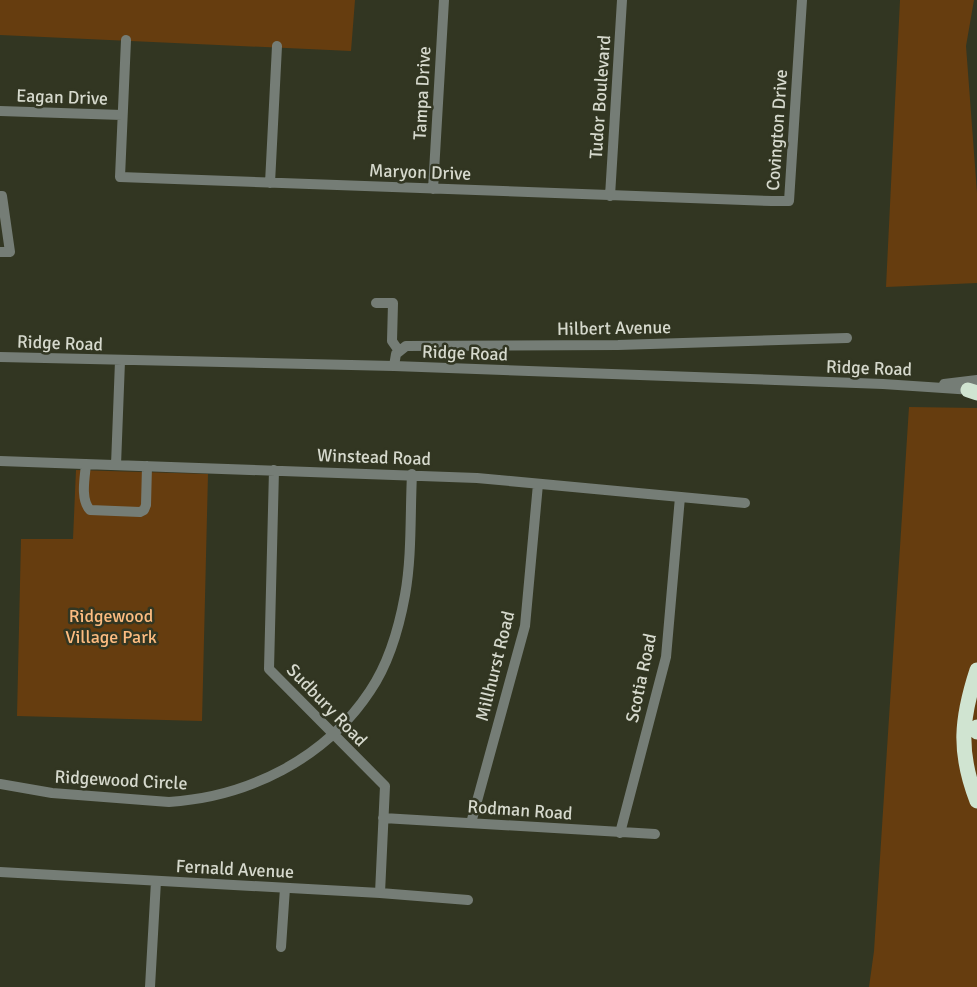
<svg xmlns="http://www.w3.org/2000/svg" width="977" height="987" font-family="Signika,sans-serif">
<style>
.green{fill:#663d0f}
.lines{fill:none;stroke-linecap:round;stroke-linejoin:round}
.minor{stroke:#757d76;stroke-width:10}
.highway{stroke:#d0e4d1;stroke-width:15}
.labels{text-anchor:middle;stroke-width:5;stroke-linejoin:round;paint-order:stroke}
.street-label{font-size:18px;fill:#d6d9cd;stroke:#323622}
.park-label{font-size:18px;fill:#fdbc80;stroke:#323622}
</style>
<rect width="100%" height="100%" fill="#323622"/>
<path class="green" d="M0,0H355L351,51L0,35Z
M900,0H974L966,46L977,193V283L886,287Z
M909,407L977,408V987H869L874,951Z
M76,470L208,474L202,721L17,716L21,539H73Z"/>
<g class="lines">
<path class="minor" d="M126,40L120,177L772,201H789L802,0
M0,111L122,115
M270,183L277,46
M433,189L444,0
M0,196H2L10,252H0
M610,196L622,0
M376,303H393L392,341L399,351
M0,357L394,366L883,384L973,390
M394,366L396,354L406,346L618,345L847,338
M944,384L977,380
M0,461L477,478L745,503
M86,464C85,477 80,499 90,510L140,512L144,510L146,505L147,466
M116,465L120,361
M274,470L269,669L385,786L380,893
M0,784L52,793L169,802C248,797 325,759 370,691C389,663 399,628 405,595C412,556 410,514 412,474
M383,818L655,834
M471,823L525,626L538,484
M620,833L666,657L680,497
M0,872L380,893L468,900
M281,947L285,888
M150,987L156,881"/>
<path class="highway" d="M968,390L977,393
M977,670C961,719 958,752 977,801
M977,727V732"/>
</g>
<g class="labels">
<g class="street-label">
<text transform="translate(422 93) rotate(-87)" y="6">Tampa Drive</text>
<text transform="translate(62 97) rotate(2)" y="6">Eagan Drive</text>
<text transform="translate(600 97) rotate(-86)" y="6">Tudor Boulevard</text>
<text transform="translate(777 130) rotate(-86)" y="6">Covington Drive</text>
<text transform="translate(420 172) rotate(2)" y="6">Maryon Drive</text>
<text transform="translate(614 328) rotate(-1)" y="6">Hilbert Avenue</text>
<text transform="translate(60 343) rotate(2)" y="6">Ridge Road</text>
<text transform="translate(465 353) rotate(2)" y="6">Ridge Road</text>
<text transform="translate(869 368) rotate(2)" y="6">Ridge Road</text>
<text transform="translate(374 457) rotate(2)" y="6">Winstead Road</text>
<text transform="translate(495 666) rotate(-76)" y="6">Millhurst Road</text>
<text transform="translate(641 678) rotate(-78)" y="6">Scotia Road</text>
<text transform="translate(327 705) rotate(46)" y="6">Sudbury Road</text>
<text transform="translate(121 780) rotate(3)" y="6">Ridgewood Circle</text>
<text transform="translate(520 810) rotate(4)" y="6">Rodman Road</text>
<text transform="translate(235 869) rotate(3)" y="6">Fernald Avenue</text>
</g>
<g class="park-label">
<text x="111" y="622">Ridgewood<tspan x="111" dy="21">Village Park</tspan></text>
</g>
</g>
</svg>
